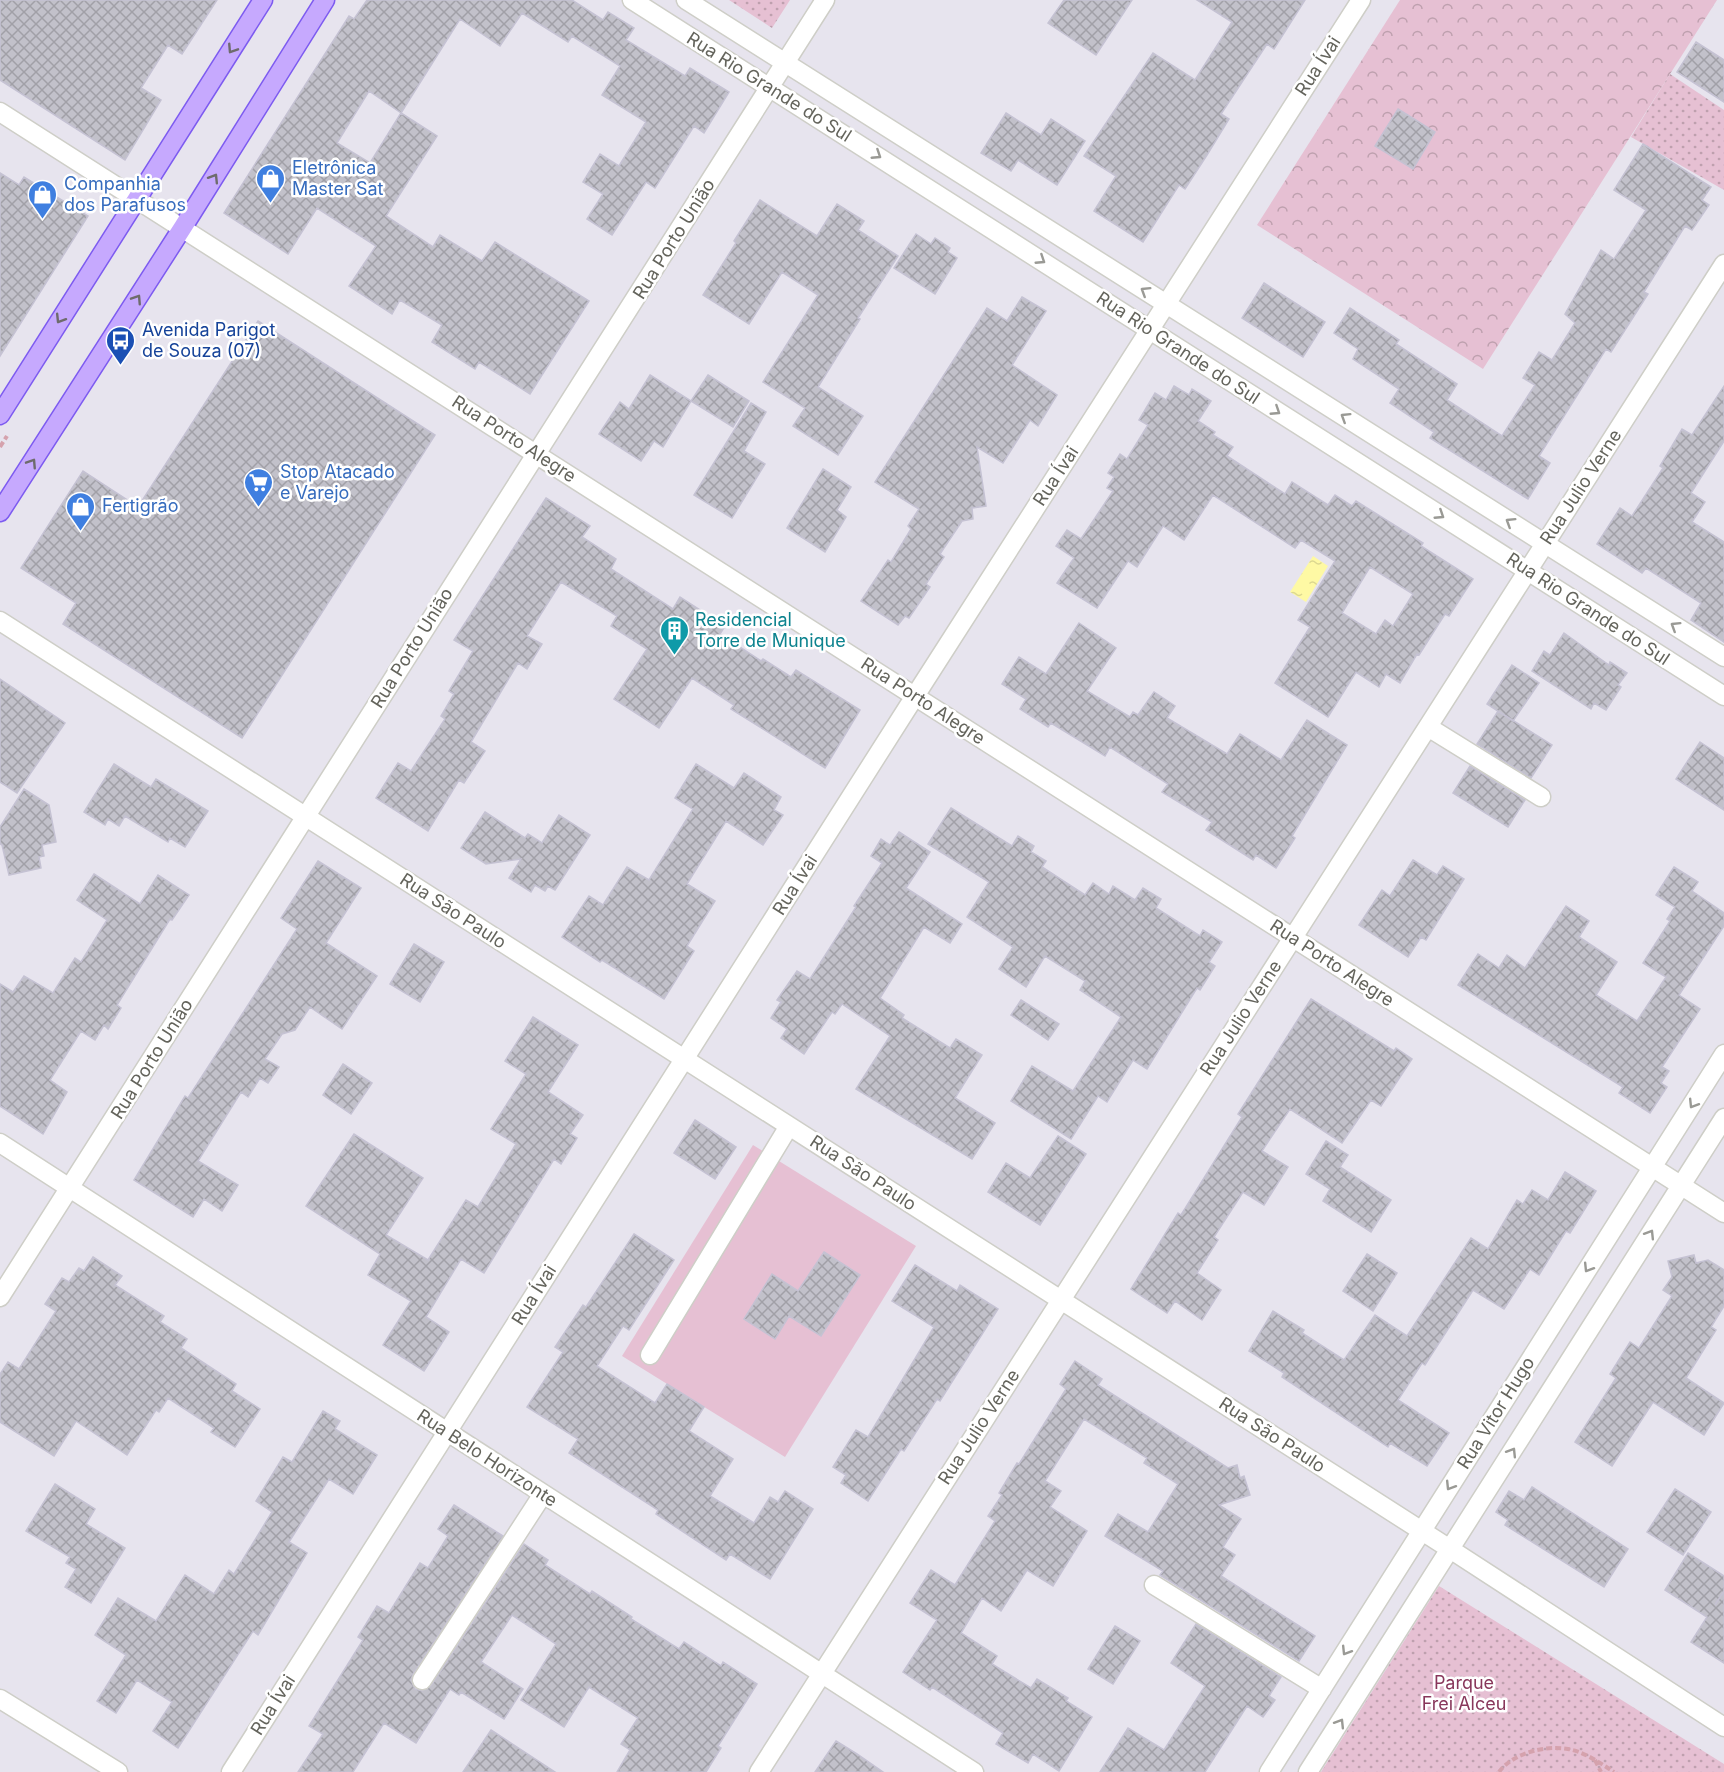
<svg xmlns="http://www.w3.org/2000/svg" width="1724" height="1772" font-family="Inter,sans-serif">
<style>
.green{fill:#e6c0d3}
.forest{fill:url(#forest-crowns)}
.park{fill:url(#park-dots)}
.water{fill:url(#water-ripples)}
.building{fill:url(#building-cross-hatch);stroke:#c5c2d3;stroke-width:1.5;fill-rule:evenodd}
.lines{fill:none;stroke-linecap:round;stroke-linejoin:round}
.minor-casing{stroke:#cecec7;stroke-width:21}
.major-casing{stroke:#7d5bf0;stroke-width:21}
.path{stroke:#d5a2ad;stroke-width:4;stroke-dasharray:6 3;stroke-linecap:butt}
.minor{stroke:#fff;stroke-width:18}
.major{stroke:#c6a9fe;stroke-width:18}
.oneway{stroke:#6e6b6c}
.oneway2{stroke:#9a9a95}
.labels{text-anchor:middle;stroke-width:5;stroke-linejoin:round;paint-order:stroke}
.street-label{font-size:18px;fill:#64645c;stroke:#fff}
.shop-label{font-size:18px;fill:#366cbe;stroke:#fff;text-anchor:start}
.transit-label{font-size:18px;fill:#164399;stroke:#fff;text-anchor:start}
.culture-label{font-size:18px;fill:#0d838f;stroke:#fff;text-anchor:start}
.park-label{font-size:18px;fill:#88375b;stroke:#fff}
</style>
<defs>
<pattern id="forest-crowns" width="20" height="18" patternUnits="userSpaceOnUse" patternTransform="scale(1.5)"><rect width="20" height="18" fill="#e6c0d3"/><path d="M2 6a3 3 0 1 1 6 0M12 15a3 3 0 1 1 6 0" fill="none" stroke="#bea0ae"/></pattern>
<pattern id="park-dots" width="8" height="8" patternUnits="userSpaceOnUse" patternTransform="scale(1.5)"><rect width="8" height="8" fill="#e6c0d3"/><path d="M2 2h.1M6 6h.1" fill="none" stroke="#bea0ae" stroke-width="1.8" stroke-linecap="round"/></pattern>
<pattern id="water-ripples" width="26" height="14" patternUnits="userSpaceOnUse" patternTransform="scale(1.5)"><rect width="26" height="14" fill="#fef9a4"/><path d="M2 4q2-2 4 0t4 0M15 11q2-2 4 0t4 0" fill="none" stroke="#dcd890"/></pattern>
<pattern id="building-cross-hatch" width="8" height="8" patternUnits="userSpaceOnUse" patternTransform="scale(1.5)"><rect width="8" height="8" fill="#c2c1ca"/><path d="M0 0l8 8M0 8l8-8" fill="none" stroke="#a1a0a7"/></pattern>
</defs>
<rect width="100%" height="100%" fill="#e7e4ee"/>
<path class="green" d="M753,1145L916,1246L785,1457L622,1356Z"/>
<path class="forest" d="M1400,0H1717L1483,369L1257,225Z"/>
<path class="park" d="M729,0H790L772,28Z
M1670,74L1724,110V190L1631,137Z
M1439,1586L1724,1764V1772H1321Z"/>
<path class="water" d="M1313,556L1328,566L1306,602L1290,592Z"/>
<path class="building" d="M0,0H217L182,54L168,45L141,88L161,100L125,160L0,80Z
M367,0H572L603,20L608,12L634,28L626,40L685,76L690,68L729,92L704,133L694,126L655,188L646,182L612,235L587,219L603,194L583,182L600,154L619,166L646,122L602,95L620,66L572,36L568,42L522,13L500,46L460,19L401,113L437,136L386,216L433,247L440,235L482,261L495,242L589,301L530,394L479,362L475,369L432,342L442,325L400,300L392,314L349,286L376,246L317,208L288,254L224,213L349,16L354,19ZM369,91L401,113L370,163L337,143Z
M1064,0H1132L1096,55L1048,23Z
M1197,0H1305L1274,49L1267,44L1221,114L1229,119L1207,155L1185,189L1179,185L1143,242L1094,211L1116,176L1084,156L1153,53L1195,80L1232,22Z
M1696,42L1724,60V102L1677,72Z
M1398,109L1435,132L1413,169L1375,146Z
M1006,113L1041,135L1051,119L1085,141L1057,185L1018,160L1011,171L981,153Z
M1643,144L1711,187L1702,200L1709,205L1692,230L1685,226L1644,292L1648,294L1611,352L1606,349L1539,456L1550,463L1528,499L1430,438L1434,432L1390,403L1399,389L1353,359L1358,349L1334,333L1350,308L1399,340L1396,344L1457,384L1447,400L1502,436L1535,385L1523,378L1539,352L1552,360L1575,323L1565,314L1601,250L1614,259L1646,210L1614,190Z
M0,173L19,185L24,177L88,216L0,356Z
M760,200L817,236L837,204L864,221L858,230L898,256L858,318L860,319L818,387L863,416L838,455L793,426L805,408L763,382L818,295L782,272L749,324L703,295L736,243L734,241Z
M916,234L931,244L935,238L950,248L948,252L957,258L935,294L894,268Z
M1264,283L1325,322L1303,357L1242,318Z
M1022,297L1046,311L1012,365L1057,395L1038,426L1030,420L1003,463L977,447L986,506L972,508L973,519L962,521L940,554L944,557L926,584L930,587L909,618L905,616L898,625L861,601L888,560L891,562L911,529L908,526L919,509L875,482L987,308L1007,321Z
M258,321L435,435L242,738L63,624L76,603L21,568L83,471L138,507Z
M650,375L691,401L663,447L654,441L641,461L599,434L620,402L629,409Z
M708,375L749,401L733,427L691,401Z
M1174,386L1189,395L1192,389L1211,401L1198,421L1215,432L1213,435L1233,447L1227,456L1285,494L1292,482L1328,505L1335,495L1352,506L1356,501L1423,543L1421,546L1473,579L1449,616L1445,614L1419,655L1417,654L1400,683L1386,674L1379,687L1356,672L1328,717L1275,683L1310,627L1298,620L1335,561L1301,540L1295,548L1213,495L1184,540L1163,526L1137,567L1128,561L1097,608L1057,583L1074,558L1056,546L1067,530L1081,539L1113,491L1107,488L1114,477L1108,473L1120,454L1127,459L1148,425L1139,420L1155,393L1166,400ZM1370,567L1413,594L1393,626L1385,620L1376,634L1342,613Z
M1724,386V441L1691,493L1705,502L1692,522L1724,542V642L1691,620L1701,603L1646,568L1642,573L1597,544L1620,508L1632,516L1663,468L1660,466L1682,429L1692,435Z
M751,403L766,412L744,451L765,464L732,518L694,495Z
M823,469L851,487L837,510L846,517L825,552L787,528Z
M546,498L590,526L582,537L616,559L611,569L673,609L680,597L725,626L720,634L761,661L763,659L791,677L796,670L860,710L825,768L731,709L734,705L692,678L659,728L614,699L647,649L611,626L617,616L561,582L527,636L542,644L527,669L518,663L471,742L485,751L464,783L459,780L428,831L376,798L398,763L411,771L445,719L441,716L454,694L449,691L473,651L454,640Z
M1079,623L1116,648L1087,691L1130,717L1133,712L1138,715L1154,692L1175,706L1167,718L1227,754L1240,734L1281,760L1307,720L1347,745L1292,836L1295,838L1276,868L1256,855L1253,860L1206,830L1212,822L1162,792L1168,784L1110,747L1105,756L1051,723L1048,727L1020,709L1026,699L1002,684L1019,657L1046,674Z
M1564,633L1609,665L1610,662L1627,673L1618,685L1621,687L1606,710L1594,703L1591,709L1532,671L1544,651L1550,655Z
M1512,665L1539,683L1513,721L1487,704Z
M0,679L65,723L17,793L0,782Z
M1498,711L1552,745L1531,778L1477,744Z
M1700,742L1724,758V810L1676,779Z
M114,764L151,787L156,779L208,811L185,847L170,838L168,842L125,816L119,826L108,819L105,825L84,812Z
M696,764L734,788L744,773L781,797L774,810L783,815L763,845L726,821L687,884L715,901L687,946L694,951L664,999L602,960L600,962L562,937L589,896L603,905L627,867L649,880L693,809L675,798Z
M1470,766L1525,800L1508,827L1453,793Z
M24,789L49,805L56,842L42,845L44,856L39,857L41,868L9,875L2,845L0,844V827Z
M951,808L1012,846L1018,836L1034,846L1031,852L1046,861L1042,867L1085,895L1093,883L1109,894L1113,886L1135,900L1143,888L1161,899L1156,908L1200,936L1203,930L1222,942L1209,962L1215,966L1200,990L1197,988L1147,1069L1133,1060L1107,1102L1098,1096L1071,1139L1011,1101L1032,1066L1073,1091L1121,1017L1080,990L1085,981L1045,956L1026,987L999,969L1013,947L967,917L989,882L928,844Z
M485,812L525,838L528,834L542,843L559,815L590,835L555,890L548,886L545,891L535,885L531,892L509,878L521,859L486,864L461,848Z
M899,832L930,852L906,888L962,924L950,943L924,927L880,998L904,1015L902,1018L950,1048L956,1039L982,1055L955,1098L995,1123L972,1159L856,1089L890,1036L842,1004L835,1014L832,1012L804,1054L781,1038L787,1029L771,1018L781,1002L777,1000L797,971L810,979L856,907L854,906L882,863L871,856L881,839L890,845Z
M1413,860L1437,875L1443,866L1464,879L1426,940L1421,937L1408,957L1359,925L1382,890L1390,896Z
M318,861L361,888L326,943L377,976L342,1029L310,1007L295,1030L282,1034L265,1059L279,1067L268,1083L260,1078L248,1097L241,1092L198,1161L238,1185L222,1211L204,1199L193,1217L134,1180L185,1096L188,1098L297,929L281,918Z
M1674,867L1698,882L1692,891L1724,913V926L1679,995L1700,1009L1662,1067L1669,1071L1661,1083L1667,1087L1650,1113L1619,1093L1623,1087L1458,985L1478,954L1499,968L1507,955L1525,968L1566,906L1589,921L1579,937L1617,962L1596,995L1637,1021L1666,977L1643,963L1670,921L1667,919L1675,907L1656,895Z
M94,874L140,904L158,875L189,895L172,920L170,919L117,1005L121,1008L108,1029L104,1025L95,1040L81,1031L50,1080L67,1092L43,1134L0,1106V984L13,992L24,976L53,993L75,958L81,962L107,920L77,900Z
M414,944L444,962L420,1002L390,984Z
M1311,999L1394,1051L1396,1048L1412,1059L1381,1106L1371,1100L1342,1143L1290,1109L1262,1151L1288,1167L1264,1205L1243,1192L1214,1237L1218,1240L1197,1273L1221,1290L1202,1320L1175,1301L1167,1313L1131,1289L1178,1213L1181,1215L1242,1117L1238,1114Z
M1021,1000L1059,1024L1048,1040L1011,1015Z
M533,1017L578,1045L548,1092L583,1115L570,1134L577,1138L561,1164L554,1159L484,1273L461,1259L426,1317L449,1332L424,1371L383,1345L411,1301L368,1275L380,1254L306,1206L354,1134L423,1178L386,1235L428,1260L466,1200L478,1207L516,1144L491,1129L526,1074L505,1061Z
M343,1064L372,1083L351,1114L323,1095Z
M695,1120L736,1147L715,1179L674,1153Z
M1058,1136L1086,1154L1040,1225L988,1192L1006,1163L1030,1178Z
M1326,1141L1348,1155L1340,1167L1391,1200L1371,1232L1323,1201L1330,1189L1306,1174Z
M1565,1172L1596,1191L1570,1233L1566,1231L1539,1275L1530,1269L1504,1309L1473,1290L1425,1365L1422,1363L1398,1400L1449,1433L1427,1466L1390,1443L1388,1447L1282,1377L1284,1373L1249,1351L1273,1311L1304,1330L1302,1333L1344,1360L1375,1315L1407,1336L1471,1238L1488,1249L1517,1200L1523,1204L1532,1190L1548,1200Z
M634,1234L674,1260L629,1330L623,1326L597,1366L655,1403L667,1384L704,1407L689,1431L733,1459L710,1496L754,1523L770,1497L778,1502L785,1491L813,1509L770,1579L730,1554L726,1560L656,1514L658,1510L569,1453L578,1439L527,1407L563,1352L555,1347L583,1305L586,1307Z
M824,1252L860,1275L821,1336L789,1316L775,1339L744,1319L772,1274L798,1291Z
M1367,1254L1397,1273L1373,1311L1343,1291Z
M1694,1255L1696,1263L1708,1260L1724,1270V1306L1711,1327L1716,1330L1686,1378L1724,1403L1704,1435L1653,1402L1612,1466L1575,1442L1616,1378L1610,1374L1630,1342L1639,1348L1672,1296L1663,1290L1672,1277L1668,1261Z
M93,1257L122,1276L115,1285L164,1316L160,1322L187,1339L181,1348L236,1384L232,1391L260,1409L235,1447L211,1432L214,1428L168,1398L159,1412L156,1410L127,1455L76,1421L54,1456L0,1422V1374L8,1362L19,1369L56,1311L45,1304L62,1278L69,1282L79,1268L84,1271Z
M915,1265L957,1291L960,1285L998,1309L940,1401L937,1399L904,1451L901,1449L868,1501L841,1483L846,1475L833,1467L856,1430L868,1437L934,1327L892,1301Z
M1075,1361L1102,1379L1098,1385L1228,1468L1237,1465L1240,1478L1244,1476L1250,1495L1219,1505L1241,1519L1223,1547L1235,1555L1221,1576L1315,1636L1299,1661L1160,1575L1163,1571L1105,1536L1118,1514L1148,1532L1178,1484L1144,1463L1147,1458L1084,1419L1045,1481L1061,1491L1050,1507L1087,1531L1053,1586L1027,1570L1001,1611L982,1598L961,1633L997,1656L992,1664L1031,1688L1037,1679L1068,1698L1066,1701L1092,1717L1059,1771L1033,1754L1028,1763L996,1744L1003,1733L932,1687L930,1690L903,1672L937,1620L910,1603L931,1570L955,1585L995,1521L988,1516L1002,1495L999,1493L1017,1463L1019,1464L1066,1389L1060,1384Z
M323,1411L340,1421L335,1429L377,1455L353,1494L329,1479L289,1542L307,1553L258,1635L253,1631L178,1748L153,1731L172,1702L137,1680L116,1713L97,1701L126,1655L95,1635L118,1598L156,1621L185,1575L214,1594L229,1570L234,1574L272,1512L256,1501L283,1457L292,1462Z
M55,1484L95,1509L86,1524L125,1548L91,1603L65,1587L76,1569L66,1563L70,1557L26,1531Z
M1532,1487L1628,1549L1604,1587L1505,1525L1508,1520L1496,1512L1509,1491L1524,1500Z
M1675,1489L1711,1512L1683,1555L1647,1532Z
M454,1505L503,1536L413,1674L411,1680L415,1689L422,1691L431,1686L524,1544L548,1560L545,1565L590,1594L592,1591L632,1617L631,1619L679,1649L684,1642L721,1666L723,1662L757,1684L718,1746L721,1748L706,1772H617L630,1750L621,1744L638,1718L589,1687L564,1727L521,1700L556,1644L512,1615L481,1662L523,1689L504,1719L461,1692L459,1695L450,1689L416,1743L384,1723L353,1772H298L323,1734L309,1726L363,1640L358,1637L377,1606L389,1613L420,1563L428,1568L448,1536L438,1529Z
M1688,1553L1724,1576V1591L1715,1605L1724,1591V1663L1691,1642L1707,1617L1665,1590Z
M1196,1624L1281,1677L1269,1696L1275,1700L1263,1717L1247,1706L1205,1772H1100L1128,1728L1164,1750L1205,1686L1171,1663Z
M1115,1626L1140,1641L1113,1684L1088,1669Z
M491,1730L555,1772H463Z
M836,1741L857,1754L883,1772H815Z"/>
<g class="lines">
<defs>
<path id="minor" d="M632,0L1724,696
M686,0L1724,657
M0,112L1724,1213
M0,621L1450,1549L1724,1727
M1428,727L1541,797
M0,1143L974,1772
M0,1297L825,0
M650,1355L789,1126
M1154,1585L1322,1689
M422,1680L543,1494
M0,1699L118,1772
M231,1772L915,696L1361,0
M759,1772L1724,264
M1269,1772L1724,1054
M1308,1772L1724,1118"/>
<path id="major" d="M0,415L263,0
M0,512L183,227L325,0"/>
</defs>
<use href="#minor" class="minor-casing"/>
<use href="#major" class="major-casing"/>
<path class="path" d="M0,447L7,436
M1595,1760L1601,1772
M1499,1772C1513,1753 1545,1745 1568,1749C1585,1752 1600,1763 1614,1772"/>
<use href="#minor" class="minor"/>
<use href="#major" class="major"/>
</g>
<defs><path id="oneway-chevron" d="M-2-3.5L2.5 0L-2 3.5" fill="none" stroke-width="1.6" stroke-linecap="round" stroke-linejoin="round" transform="scale(1.5)"/></defs>
<g class="oneway">
<use href="#oneway-chevron" transform="translate(232 49) rotate(123)"/>
<use href="#oneway-chevron" transform="translate(214 178) rotate(-58)"/>
<use href="#oneway-chevron" transform="translate(137 299) rotate(-57)"/>
<use href="#oneway-chevron" transform="translate(60 319) rotate(122)"/>
<use href="#oneway-chevron" transform="translate(32 463) rotate(-57)"/>
</g>
<g class="oneway2">
<use href="#oneway-chevron" transform="translate(877 155) rotate(33)"/>
<use href="#oneway-chevron" transform="translate(1041 260) rotate(33)"/>
<use href="#oneway-chevron" transform="translate(1145 291) rotate(-148)"/>
<use href="#oneway-chevron" transform="translate(1276 411) rotate(33)"/>
<use href="#oneway-chevron" transform="translate(1345 417) rotate(-148)"/>
<use href="#oneway-chevron" transform="translate(1440 515) rotate(33)"/>
<use href="#oneway-chevron" transform="translate(1510 522) rotate(-148)"/>
<use href="#oneway-chevron" transform="translate(1675 626) rotate(-148)"/>
<use href="#oneway-chevron" transform="translate(1693 1104) rotate(122)"/>
<use href="#oneway-chevron" transform="translate(1650 1234) rotate(-58)"/>
<use href="#oneway-chevron" transform="translate(1588 1268) rotate(122)"/>
<use href="#oneway-chevron" transform="translate(1512 1452) rotate(-58)"/>
<use href="#oneway-chevron" transform="translate(1450 1486) rotate(122)"/>
<use href="#oneway-chevron" transform="translate(1346 1651) rotate(122)"/>
<use href="#oneway-chevron" transform="translate(1340 1723) rotate(-58)"/>
</g>
<defs>
<symbol id="shop-pin" viewBox="-11 -11 22 30"><path d="M0 17L-7.5 6A9.5 9.5 0 1 1 7.5 6Z" fill="#3f7fe0" stroke="#fff"/><path d="M-5-2.5h2.3a2.7 3.5 0 0 1 5.4 0H5L5.5 6h-11ZM-1.5-2.5h3a1.5 2.3 0 0 0-3 0Z" fill="#fff"/></symbol>
<symbol id="bus-pin" viewBox="-11 -11 22 30"><path d="M0 17L-7.5 6A9.5 9.5 0 1 1 7.5 6Z" fill="#1a4fb4" stroke="#fff"/><path d="M-5-6H5V4H4V6H2V4H-2V6H-4V4H-5ZM-3.5-4V0h7V-4ZM-3.5 1.2v1.5H-2V1.2ZM2 1.2v1.5H3.5V1.2Z" fill="#fff"/></symbol>
<symbol id="supermarket-pin" viewBox="-11 -11 22 30"><path d="M0 17L-7.5 6A9.5 9.5 0 1 1 7.5 6Z" fill="#3f7fe0" stroke="#fff"/><path d="M-6-5.5h2.5l.6 2H6L4.5 2H-2.5L-4.4-4H-6ZM-1.5 3.2a1.3 1.3 0 1 0 .1 0ZM3 3.2a1.3 1.3 0 1 0 .1 0Z" fill="#fff"/></symbol>
<symbol id="building-pin" viewBox="-11 -11 22 30"><path d="M0 17L-7.5 6A9.5 9.5 0 1 1 7.5 6Z" fill="#0f9aa8" stroke="#fff"/><path d="M-4-6H4V6H1V3H-1V6H-4ZM-2.5-4.3h1.7v1.8h-1.7ZM.8-4.3h1.7v1.8H.8ZM-2.5-1h1.7V.8h-1.7ZM.8-1h1.7V.8H.8Z" fill="#fff"/></symbol>
</defs>
<g fill-rule="evenodd">
<use href="#shop-pin" x="254" y="162" width="33" height="45"/>
<use href="#shop-pin" x="26" y="178" width="33" height="45"/>
<use href="#bus-pin" x="104" y="324" width="33" height="45"/>
<use href="#supermarket-pin" x="242" y="466" width="33" height="45"/>
<use href="#shop-pin" x="64" y="490" width="33" height="45"/>
<use href="#building-pin" x="658" y="614" width="33" height="45"/>
</g>
<g class="labels">
<g class="street-label">
<text transform="translate(1318 66) rotate(-57)" y="6">Rua Ívai</text>
<text transform="translate(769 87) rotate(32)" y="6">Rua Rio Grande do Sul</text>
<text transform="translate(674 239) rotate(-58)" y="6">Rua Porto União</text>
<text transform="translate(1178 348) rotate(33)" y="6">Rua Rio Grande do Sul</text>
<text transform="translate(514 439) rotate(33)" y="6">Rua Porto Alegre</text>
<text transform="translate(1056 476) rotate(-57)" y="6">Rua Ívai</text>
<text transform="translate(1581 487) rotate(-57)" y="6">Rua Julio Verne</text>
<text transform="translate(1588 609) rotate(33)" y="6">Rua Rio Grande do Sul</text>
<text transform="translate(412 648) rotate(-58)" y="6">Rua Porto União</text>
<text transform="translate(923 701) rotate(33)" y="6">Rua Porto Alegre</text>
<text transform="translate(795 885) rotate(-58)" y="6">Rua Ívai</text>
<text transform="translate(453 911) rotate(33)" y="6">Rua São Paulo</text>
<text transform="translate(1332 963) rotate(33)" y="6">Rua Porto Alegre</text>
<text transform="translate(1241 1018) rotate(-57)" y="6">Rua Julio Verne</text>
<text transform="translate(152 1059) rotate(-58)" y="6">Rua Porto União</text>
<text transform="translate(863 1173) rotate(33)" y="6">Rua São Paulo</text>
<text transform="translate(534 1295) rotate(-58)" y="6">Rua Ívai</text>
<text transform="translate(1496 1413) rotate(-58)" y="6">Rua Vitor Hugo</text>
<text transform="translate(979 1427) rotate(-57)" y="6">Rua Julio Verne</text>
<text transform="translate(1272 1435) rotate(33)" y="6">Rua São Paulo</text>
<text transform="translate(487 1458) rotate(33)" y="6">Rua Belo Horizonte</text>
<text transform="translate(273 1705) rotate(-58)" y="6">Rua Ívai</text>
</g>
<g class="shop-label">
<text x="292" y="174">Eletrônica<tspan x="292" dy="21">Master Sat</tspan></text>
<text x="64" y="190">Companhia<tspan x="64" dy="21">dos Parafusos</tspan></text>
<text x="280" y="478">Stop Atacado<tspan x="280" dy="21">e Varejo</tspan></text>
<text x="102" y="512">Fertigrão</text>
</g>
<g class="transit-label">
<text x="142" y="336">Avenida Parigot<tspan x="142" dy="21">de Souza (07)</tspan></text>
</g>
<g class="culture-label">
<text x="695" y="626">Residencial<tspan x="695" dy="21">Torre de Munique</tspan></text>
</g>
<g class="park-label">
<text x="1464" y="1689">Parque<tspan x="1464" dy="21">Frei Alceu</tspan></text>
</g>
</g>
</svg>
